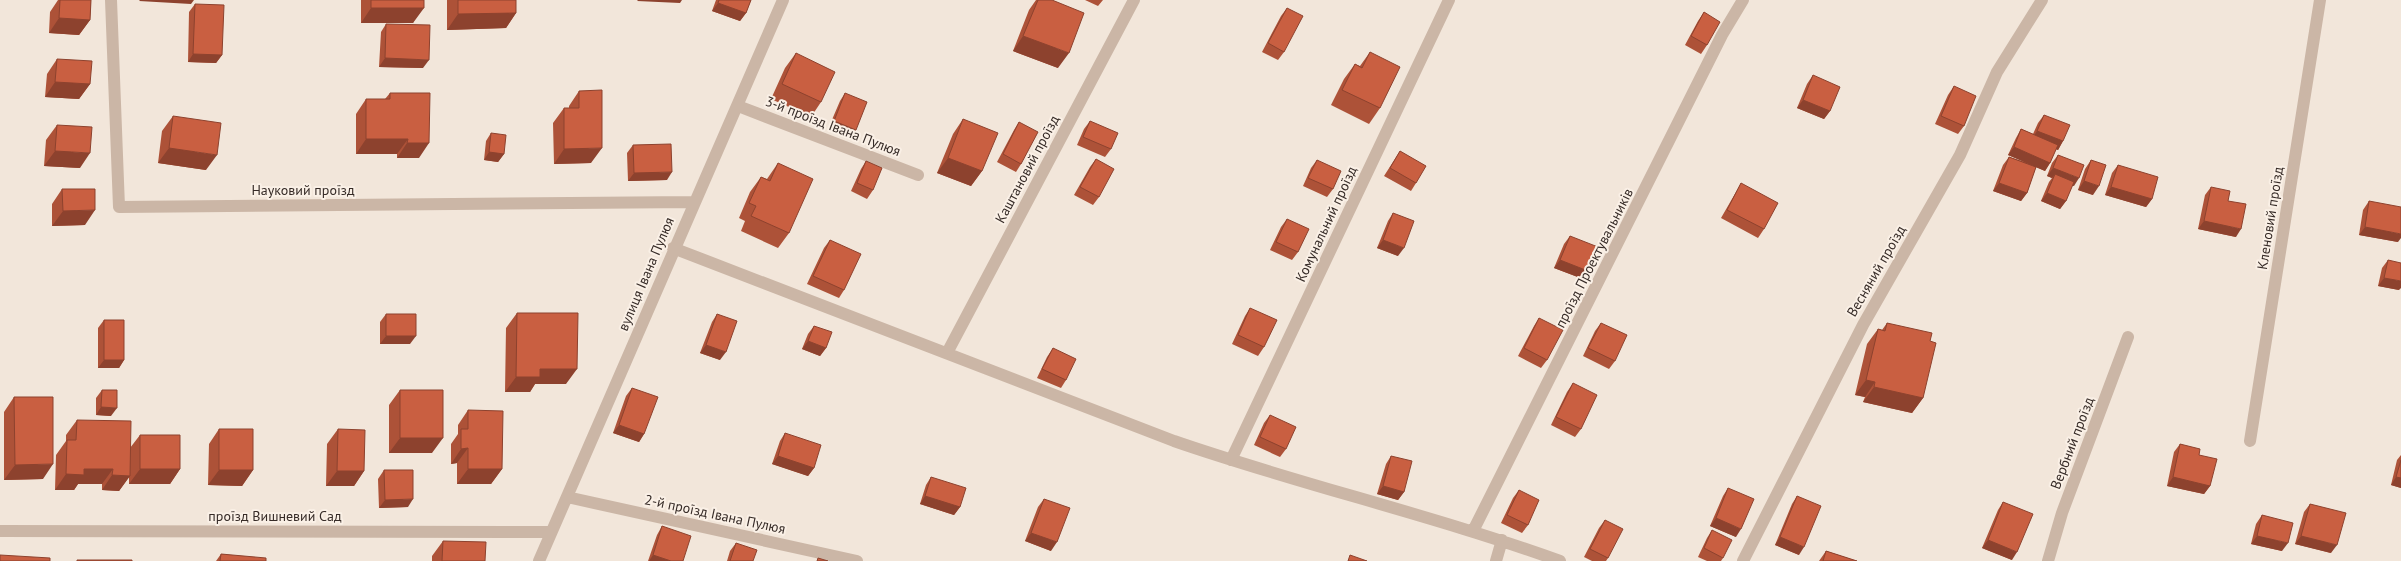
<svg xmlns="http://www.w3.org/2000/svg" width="2401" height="561" font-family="'PT Sans',sans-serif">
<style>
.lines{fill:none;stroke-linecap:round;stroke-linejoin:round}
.minor{stroke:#cbb6a6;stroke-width:12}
.wall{fill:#ad5238}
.shaded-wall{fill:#8d422e}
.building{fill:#c95f41;stroke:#8d422e}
.labels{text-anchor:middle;stroke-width:4;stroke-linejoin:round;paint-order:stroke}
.street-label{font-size:14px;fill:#362b27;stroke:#faf0e6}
</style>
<rect width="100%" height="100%" fill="#f2e6da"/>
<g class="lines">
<path class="minor" d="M111,0L119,207L694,202
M738,106L918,175
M673,248L1174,441C1301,485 1433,515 1560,561
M947,353L1134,0
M2250,441L2320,0
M1231,460L1449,0
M567,497L857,561
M0,531L550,532
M1473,531L1722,35L1743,0
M539,561L783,0
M1496,561L1502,540
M1743,561L1863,325L1960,155L1997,72L2042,0
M2048,561L2062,513L2128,337"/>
</g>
<path class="wall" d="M58,0H91L90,20L79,35L49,33L50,12Z
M361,0H424L413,23H361Z
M447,0H516V13L506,28L447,30Z
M716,0H751L746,13L740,21L712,11Z
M1036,0H1052L1058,68L1013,51L1029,10Z
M1085,0H1103L1098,6Z
M195,4L222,55L216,63L188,62L189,12Z
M1287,8L1284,52L1278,60L1262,52L1281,16Z
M1704,12L1707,45L1701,54L1685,45L1698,21Z
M386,24L423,68L379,67L381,32Z
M1370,52L1380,108L1369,124L1331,105L1344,79L1355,64L1360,66Z
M796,53L821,102L811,117L771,99L785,68Z
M57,59L90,84L79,99L45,97L47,74Z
M1813,75L1830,111L1824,119L1797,108L1807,84Z
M1954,86L1964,126L1958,134L1935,124L1948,95Z
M579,91L591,163L554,164L553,123L564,108H569V106Z
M390,93L419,158H397V154H356V114L366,99H385Z
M845,93L850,138L828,129L840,101Z
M2044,115L2063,141L2058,150L2056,149L2050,163L2045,171L2036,167L2027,193L2021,201L1993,191L2003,165L2009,157L2025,162L2008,155L2016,138L2021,129L2033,134L2038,123Z
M173,116L206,170L158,163L162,131Z
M963,119L982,171L971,186L937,173L953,134Z
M1090,121L1111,149L1105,157L1077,145L1084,129Z
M1019,122L1021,164L1016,172L997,162L1014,130Z
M57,125L80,168L44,166L46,140Z
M491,133L504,154L498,162L484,160L486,141Z
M633,145L667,180L628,181L627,153Z
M1400,151L1416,183L1411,191L1384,176Z
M2058,155L2074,186H2072L2066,201L2060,209L2041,201L2049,182L2052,178L2047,176L2052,163Z
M1096,159L1099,197L1093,205L1074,195L1090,167Z
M1317,160L1333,189L1327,197L1303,186L1311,168Z
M2091,160L2093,195L2078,190L2085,169Z
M866,161L873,190L867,199L851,191L861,169Z
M778,163L789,233L778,248L741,231L745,221L739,218L750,192L761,177L767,179Z
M2118,165L2152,199L2146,207L2105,195L2112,173Z
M1741,183L1764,229L1758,238L1721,218L1736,192Z
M2211,187L2236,237L2198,229L2205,195Z
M62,189L85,225L52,226V204Z
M2369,201L2398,242L2359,235L2363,210Z
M1393,213L1398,256L1377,248L1388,221Z
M1287,219L1298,252L1292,260L1270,250L1281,227Z
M1570,236L1588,271L1583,279L1554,268L1564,244Z
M830,240L844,290L839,298L807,284L824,248Z
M2388,260L2399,290L2378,286L2382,268Z
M1250,308L1264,347L1258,356L1232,344L1245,316Z
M517,313L566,384H535L530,392H505L506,328Z
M386,314L410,344H380V322Z
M717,314L720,360L700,353L712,322Z
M1539,318L1547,360L1541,368L1518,356L1534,326Z
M104,320L124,360L119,368H98V328Z
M1601,323L1615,361L1609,369L1583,356L1595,331Z
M1887,323L1930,341L1923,398L1912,413L1863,402L1865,397L1855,395L1867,344L1878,329L1882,330Z
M814,326L826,348L820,356L802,349L808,334Z
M1053,348L1066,380L1061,388L1037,378L1047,357Z
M1573,383L1581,429L1575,437L1551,425L1567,392Z
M632,388L644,434L639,442L613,433L626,396Z
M102,390L111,416L96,415V398Z
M400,390L432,453H389V405Z
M14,397L43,479L4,480V412Z
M468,410L502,469L491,484H457V463L451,464V444L458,434V425Z
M1270,415L1286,449L1280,457L1254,445L1264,423Z
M77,420L130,448L140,435L180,469L170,484H129V477L119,491L102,490V484H78L74,490H55L56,455L66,441V435Z
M219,429L253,470L242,486L208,485L209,444Z
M338,429L364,471L354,486H326L327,444Z
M785,433L814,468L808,476L772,464L780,441Z
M2180,444L2199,455L2210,486L2204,494L2167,486L2174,452Z
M2401,455V488L2391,485L2397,460Z
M1391,456L1404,492L1398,500L1377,494L1386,464Z
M384,470L408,507L379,508L378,479Z
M931,477L960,507L954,515L920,504L926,485Z
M1728,488L1736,537L1710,526L1723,496Z
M1519,490L1528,525L1522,533L1501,523L1513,498Z
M1797,496L1799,555L1775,545L1792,504Z
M1044,499L1051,551L1025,541L1038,507Z
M2003,502L2012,560L1982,548L1998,510Z
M2310,504L2331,553L2295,544L2304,512Z
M2262,515L2282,551L2251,544L2256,524Z
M1605,520L1608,558L1606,561H1592L1584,557L1599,528Z
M662,526L683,561H648L657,535Z
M1712,530L1723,558L1721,561H1707L1698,557L1707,538Z
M443,541L485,561H432V556Z
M736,543L753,561H727L730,551Z
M1826,551L1857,561H1819Z
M221,554L266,561H216Z"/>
<path class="shaded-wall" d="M140,0H194L191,4L139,1Z
M638,0H682L680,3L637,1Z
M718,3L746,13L740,21L712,11Z
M371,8H424L413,23H361Z
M516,13L506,28L447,30L458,14Z
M59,18L90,20L79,35L49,33Z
M1023,36L1069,53L1058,68L1013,51Z
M193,54L222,55L216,63L188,62Z
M385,58L429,60L423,68L379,67Z
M55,82L90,84L79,99L45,97Z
M1803,100L1830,111L1824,119L1797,108Z
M834,121L856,130L850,138L828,129Z
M2037,131L2063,141L2058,150L2032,139Z
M366,139H408L397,154H356Z
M407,143H429L419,158H397Z
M2014,147L2050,163L2045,171L2008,155Z
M169,148L217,155L206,170L158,163Z
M602,148L591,163L554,164L564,149Z
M55,151L90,153L80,168L44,166Z
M489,152L504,154L498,162L484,160Z
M948,158L982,171L971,186L937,173Z
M2053,168L2079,178L2074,186L2053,178L2055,174L2052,178L2047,176Z
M672,172L667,180L628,181L634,173Z
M2084,181L2099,186L2093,195L2078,190Z
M1999,183L2027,193L2021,201L1993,191Z
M2111,187L2152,199L2146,207L2105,195Z
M2047,193L2066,201L2060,209L2041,201Z
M95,210L85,225L52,226L63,211Z
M2204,221L2241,229L2236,237L2198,229Z
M2365,227L2401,234V238L2398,242L2359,235Z
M1383,240L1404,248L1398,256L1377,248Z
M1560,260L1588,271L1583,279L1554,268Z
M2384,278L2401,281V288L2399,290L2378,286Z
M386,336H416L410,344H380Z
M808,341L826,348L820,356L802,349Z
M706,345L726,352L720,360L700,353Z
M104,360H124L119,368H98Z
M540,369H577L566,384H535L530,392H505L516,377Z
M1866,380L1875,382L1865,397L1855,395Z
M1874,387L1923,398L1912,413L1863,402Z
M101,407L117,408L111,416L96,415Z
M619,425L644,434L639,442L613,433Z
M400,438H443L432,453H389Z
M468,448L457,463L451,464L461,449Z
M778,456L814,468L808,476L772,464Z
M53,464L43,479L4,480L15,465Z
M84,469H113L102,484H78L74,490H55L66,474Z
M140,469H180L170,484H129Z
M468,469H502L491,484H457Z
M219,470H253L242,486L208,485Z
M337,471H364L354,486H326Z
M112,475L130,476L119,491L102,490Z
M2173,477L2210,486L2204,494L2167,486Z
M2396,477L2401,478V488L2391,485Z
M1383,486L1404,492L1398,500L1377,494Z
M925,496L960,507L954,515L920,504Z
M413,499L408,507L379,508L385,500Z
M1716,518L1741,529L1736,537L1710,526Z
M1031,533L1057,542L1051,551L1025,541Z
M2257,536L2288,543L2282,551L2251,544Z
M2301,536L2337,545L2331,553L2295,544Z
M1780,537L1804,547L1799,555L1775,545Z
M1988,540L2017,552L2012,560L1982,548Z
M653,555L671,561H649Z"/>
<path class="building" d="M60,0H91L90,20L59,18Z
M371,0H424V8H371Z
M458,0H516V13L458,14Z
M719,0H751L746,13L718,3Z
M1038,0H1052L1084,13L1069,53L1023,36Z
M195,4L224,5L222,55L193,54Z
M1287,8L1303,16L1284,52L1268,43Z
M1704,12L1720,22L1707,45L1691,36Z
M386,24L430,25L429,60L385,58Z
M1370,52L1400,67L1380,108L1342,90L1355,64L1362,68Z
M796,53L835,72L821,102L782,84Z
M57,59L92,61L90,84L55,82Z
M1813,75L1840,87L1830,111L1803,100Z
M1954,86L1976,96L1964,126L1941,116Z
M602,90V148L564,149V108H579V91Z
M390,93H430L429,143H407L408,139H366V99H390Z
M845,93L867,102L856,130L834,121Z
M2044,115L2070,125L2063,141L2037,131Z
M173,116L221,123L217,155L169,148Z
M963,119L998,133L982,171L948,158Z
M1090,121L1118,133L1111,149L1083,137Z
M1019,122L1038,132L1021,164L1003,154Z
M57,125L92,127L90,153L55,151Z
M2021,129L2058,145L2050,163L2014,147Z
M491,133L506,135L504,154L489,152Z
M671,144L672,172L634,173L633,145Z
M1400,151L1426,166L1416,183L1390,168Z
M2058,155L2084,165L2079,178L2053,168Z
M2009,157L2036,167L2027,193L1999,183Z
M1096,159L1114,169L1099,197L1080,187Z
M1317,160L1341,171L1333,189L1308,178Z
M2091,160L2106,165L2099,186L2084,181Z
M866,161L882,168L873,190L857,183Z
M778,163L813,179L789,233L751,216L756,206L749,203L761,177L770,181Z
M2118,165L2158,177L2152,199L2111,187Z
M2055,174L2074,182L2066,201L2047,193Z
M1741,183L1778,203L1764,229L1727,210Z
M2211,187L2230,191L2228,201L2246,204L2241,229L2204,221Z
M62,189H95V210L63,211Z
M2369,201L2401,207V234L2365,227Z
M1393,213L1414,221L1404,248L1383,240Z
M1287,219L1309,229L1298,252L1276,242Z
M1570,236L1598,247L1588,271L1560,260Z
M830,240L861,254L844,290L813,276Z
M2388,260L2401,263V281L2384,278Z
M1250,308L1277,320L1264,347L1238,335Z
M517,313H578L577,369H540V377H516Z
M386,314H416V336H386Z
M717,314L737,321L726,352L706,345Z
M1539,318L1563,330L1547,360L1524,348Z
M104,320H124V360H104Z
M1601,323L1627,335L1615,361L1588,348Z
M1887,323L1932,333L1930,341L1936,343L1923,398L1874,387L1875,382L1866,380L1878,329L1885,331Z
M814,326L832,332L826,348L808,341Z
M1053,348L1076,359L1066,380L1042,369Z
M1573,383L1597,395L1581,429L1556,417Z
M632,388L658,397L644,434L619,425Z
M102,390H117V408L101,407Z
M400,390H443V438H400Z
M14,397H53V464L15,465Z
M468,410L503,411L502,469H468V448L461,449V429H468Z
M1270,415L1296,427L1286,449L1260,437Z
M77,420L131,421L130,476L112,475L113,469H84V475L66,474L67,440H76Z
M219,429H253V470H219Z
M338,429L365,430L364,471H337Z
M785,433L821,445L814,468L778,456Z
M140,435H180V469H140Z
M2180,444L2200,449L2199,455L2217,459L2210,486L2173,477Z
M1391,456L1412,461L1404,492L1383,486Z
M2401,460V478L2396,477Z
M384,470H413V499L385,500Z
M931,477L966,488L960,507L925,496Z
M1728,488L1754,499L1741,529L1716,518Z
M1519,490L1539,500L1528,525L1507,515Z
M1797,496L1821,506L1804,547L1780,537Z
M1044,499L1070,508L1057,542L1031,533Z
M2003,502L2033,514L2017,552L1988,540Z
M2310,504L2346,513L2337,545L2301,536Z
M2262,515L2293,523L2288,543L2257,536Z
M1605,520L1623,529L1608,558L1590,549Z
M662,526L691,536L683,561H671L653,555Z
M1712,530L1732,540L1723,558L1704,548Z
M443,541L486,542L485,561H442Z
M736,543L757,550L753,561H730Z
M1826,551L1857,561H1823Z
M221,554L266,558V561H220Z
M0,555L50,558V561H0Z
M1350,555L1367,561H1348Z
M818,558L828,561H817Z
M77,560H132V561H77Z"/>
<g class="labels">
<g class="street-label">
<text transform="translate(833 126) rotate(21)" y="5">3-й проїзд Івана Пулюя</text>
<text transform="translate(1027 169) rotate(-62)" y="5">Каштановий проїзд</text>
<text x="303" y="195">Науковий проїзд</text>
<text transform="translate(2270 218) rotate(-81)" y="5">Кленовий проїзд</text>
<text transform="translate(1326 224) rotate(-65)" y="5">Комунальний проїзд</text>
<text transform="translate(1594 258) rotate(-63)" y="5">проїзд Проектувальників</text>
<text transform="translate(1876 271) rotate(-60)" y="5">Весняний проїзд</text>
<text transform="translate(646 274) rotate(-67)" y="5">вулиця Івана Пулюя</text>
<text transform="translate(2072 443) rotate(-69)" y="5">Вербний проїзд</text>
<text transform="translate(715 514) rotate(12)" y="5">2-й проїзд Івана Пулюя</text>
<text x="275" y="521">проїзд Вишневий Сад</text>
</g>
</g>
</svg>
